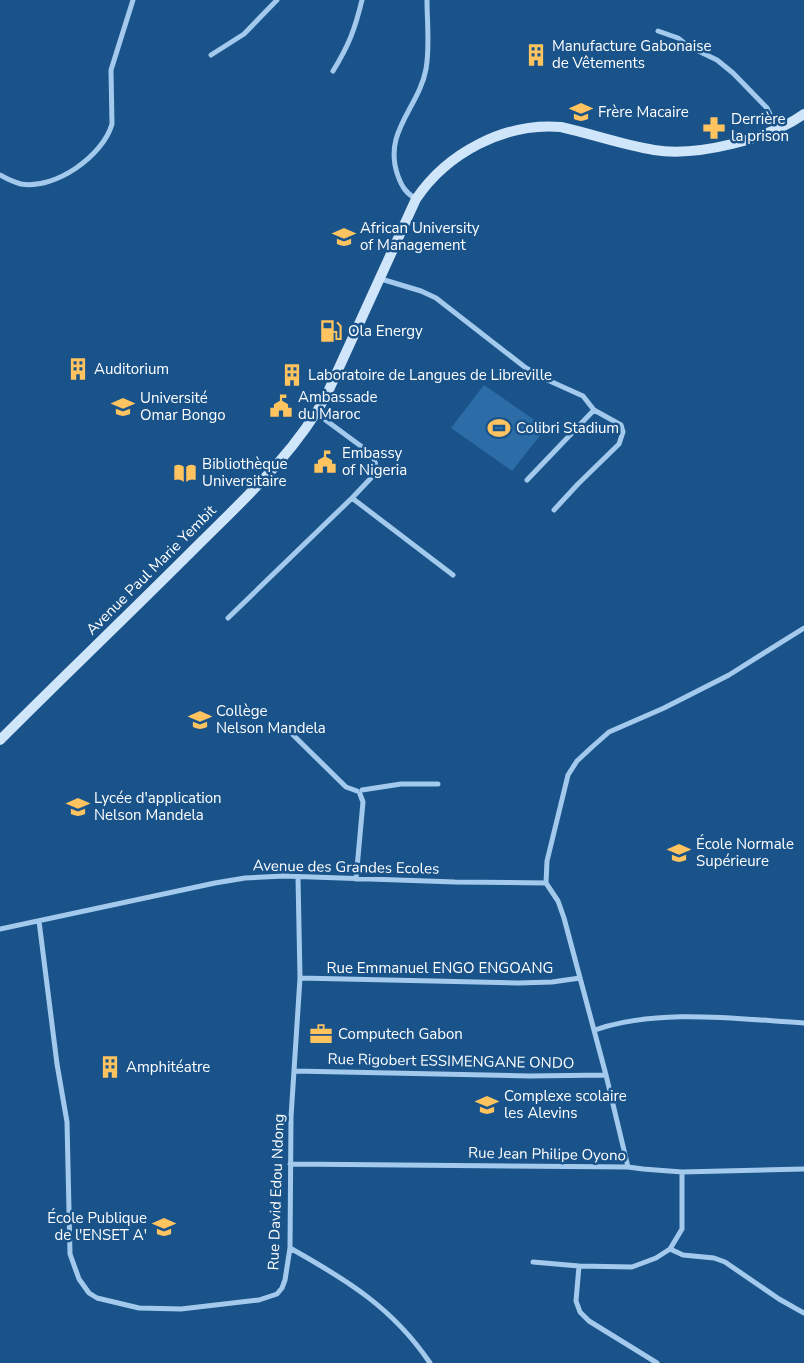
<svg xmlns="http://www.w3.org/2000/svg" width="804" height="1363" font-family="'Nunito Sans',sans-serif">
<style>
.green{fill:#2c6da8}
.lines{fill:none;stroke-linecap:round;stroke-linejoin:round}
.street{stroke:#a3caed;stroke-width:5}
.secondary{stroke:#cfe5f9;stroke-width:10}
.labels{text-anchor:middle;stroke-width:5;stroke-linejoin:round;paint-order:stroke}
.poi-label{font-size:15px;fill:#fff;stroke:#19538a;text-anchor:start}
.street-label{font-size:15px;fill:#fff;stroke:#19538a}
</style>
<rect width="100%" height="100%" fill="#19538a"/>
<path class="green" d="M484,385L546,428L512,471L451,428Z"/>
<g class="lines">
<path class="street" d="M658,31L678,38L688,46L717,60L733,73L767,108L777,129
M211,55L244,34L277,0
M333,71C349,45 355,29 362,0
M0,175C7,179 13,182 21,184C55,190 103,156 112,124L111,70L133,0
M416,199C406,193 402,187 398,176C382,132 419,108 426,69C430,47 427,22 427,0
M381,279L421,291L436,298L526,368L543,378L583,396L594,410L621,425L623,432L619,444L578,484L554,510
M527,480L594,410
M352,498L453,575
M228,618L352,498L372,477L376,466L373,455L316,413
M285,727L346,787L357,791
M362,790L401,784H438
M356,879L363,802L360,794
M546,883L547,861L568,775L577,761L592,747L609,732L664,708L729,675L804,628
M546,883L558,901L564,918L606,1075L628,1167
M39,921L57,1064L67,1122L70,1254L79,1279L89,1293L97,1298L139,1308L181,1309L259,1300L277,1294L282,1288L285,1280L290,1248L291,1117L300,978L298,877
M0,929L215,883L245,878L284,876L455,882L546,883
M300,978L518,983L552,982L580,978
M595,1030C657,1008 738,1019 804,1023
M294,1071L530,1076L606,1075
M290,1164L628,1167L643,1169L682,1172L804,1169
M290,1248C347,1280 393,1308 430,1363
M670,1249L683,1255L714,1258L725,1262L779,1299L804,1313
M533,1262L579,1266
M657,1363L589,1321L580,1312L576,1301L579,1266L632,1267L656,1258L670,1249L682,1229V1172"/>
<path class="secondary" d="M0,740C64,676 130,613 194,549C242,501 295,454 327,394L416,199C447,153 505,122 561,127C592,134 623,145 654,150C697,157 769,139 804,114"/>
</g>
<defs>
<symbol id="building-bare" viewBox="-9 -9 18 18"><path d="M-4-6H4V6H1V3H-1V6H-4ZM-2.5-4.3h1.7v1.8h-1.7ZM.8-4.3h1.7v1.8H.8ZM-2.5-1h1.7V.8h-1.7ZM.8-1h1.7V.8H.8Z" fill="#ffc45f" stroke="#19538a" stroke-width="2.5" paint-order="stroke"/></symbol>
<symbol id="school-bare" viewBox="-9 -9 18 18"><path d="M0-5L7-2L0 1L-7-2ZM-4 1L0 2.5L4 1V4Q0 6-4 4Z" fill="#ffc45f" stroke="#19538a" stroke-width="2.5" paint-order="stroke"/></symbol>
<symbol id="pharmacy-bare" viewBox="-9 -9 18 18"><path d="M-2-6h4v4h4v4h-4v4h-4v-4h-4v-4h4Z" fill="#ffc45f" stroke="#19538a" stroke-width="2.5" paint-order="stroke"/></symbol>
<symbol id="university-bare" viewBox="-9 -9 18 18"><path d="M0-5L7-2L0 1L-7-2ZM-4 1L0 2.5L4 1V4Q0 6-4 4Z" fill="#ffc45f" stroke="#19538a" stroke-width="2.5" paint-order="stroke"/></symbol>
<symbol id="fuel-bare" viewBox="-9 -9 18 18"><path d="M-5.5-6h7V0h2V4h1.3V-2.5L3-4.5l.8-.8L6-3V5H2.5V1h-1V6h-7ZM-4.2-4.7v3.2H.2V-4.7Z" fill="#ffc45f" stroke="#19538a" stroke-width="2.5" paint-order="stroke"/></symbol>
<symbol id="civic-bare" viewBox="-9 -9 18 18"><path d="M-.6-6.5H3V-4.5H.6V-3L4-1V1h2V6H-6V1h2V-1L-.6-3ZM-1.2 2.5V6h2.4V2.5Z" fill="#ffc45f" stroke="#19538a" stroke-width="2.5" paint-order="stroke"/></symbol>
<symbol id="stadium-bare" viewBox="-9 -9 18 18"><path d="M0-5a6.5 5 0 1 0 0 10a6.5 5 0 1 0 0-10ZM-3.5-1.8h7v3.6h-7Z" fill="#ffc45f" stroke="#19538a" stroke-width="2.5" paint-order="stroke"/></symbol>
<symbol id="library-bare" viewBox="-9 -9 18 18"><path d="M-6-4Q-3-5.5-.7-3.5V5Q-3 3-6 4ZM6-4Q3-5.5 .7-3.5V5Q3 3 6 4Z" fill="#ffc45f" stroke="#19538a" stroke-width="2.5" paint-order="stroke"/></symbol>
<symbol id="office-bare" viewBox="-9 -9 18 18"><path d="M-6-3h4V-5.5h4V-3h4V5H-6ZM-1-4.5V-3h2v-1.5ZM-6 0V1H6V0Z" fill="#ffc45f" stroke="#19538a" stroke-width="2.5" paint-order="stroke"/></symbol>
</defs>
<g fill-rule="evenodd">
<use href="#building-bare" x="520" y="39" width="32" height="32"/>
<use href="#school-bare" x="565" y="96" width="32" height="32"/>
<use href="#pharmacy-bare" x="698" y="112" width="32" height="32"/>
<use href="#university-bare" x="328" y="221" width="32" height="32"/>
<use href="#fuel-bare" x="315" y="315" width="32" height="32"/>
<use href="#building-bare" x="62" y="353" width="32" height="32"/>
<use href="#building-bare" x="276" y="359" width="32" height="32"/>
<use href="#civic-bare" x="265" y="390" width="32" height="32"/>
<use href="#university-bare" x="107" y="391" width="32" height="32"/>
<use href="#stadium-bare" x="483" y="412" width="32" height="32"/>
<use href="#civic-bare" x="309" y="446" width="32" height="32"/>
<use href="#library-bare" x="169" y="457" width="32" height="32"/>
<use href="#school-bare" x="184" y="704" width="32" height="32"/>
<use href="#school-bare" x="62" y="791" width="32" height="32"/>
<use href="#university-bare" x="663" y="837" width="32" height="32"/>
<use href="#office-bare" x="305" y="1018" width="32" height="32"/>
<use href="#building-bare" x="94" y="1051" width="32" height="32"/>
<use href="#school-bare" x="471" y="1089" width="32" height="32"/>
<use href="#school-bare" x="148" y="1211" width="32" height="32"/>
</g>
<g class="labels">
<g class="poi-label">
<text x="552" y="51">Manufacture Gabonaise<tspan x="552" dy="17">de Vêtements</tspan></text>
<text x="598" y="117">Frère Macaire</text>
<text x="731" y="124">Derrière<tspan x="731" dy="17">la prison</tspan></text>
<text x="360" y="233">African University<tspan x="360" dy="17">of Management</tspan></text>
<text x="348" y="336">Ola Energy</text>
<text x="94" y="374">Auditorium</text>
<text x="308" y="380">Laboratoire de Langues de Libreville</text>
<text x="298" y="402">Ambassade<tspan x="298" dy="17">du Maroc</tspan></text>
<text x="140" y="403">Université<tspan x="140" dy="17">Omar Bongo</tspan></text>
<text x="516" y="433">Colibri Stadium</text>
<text x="342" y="458">Embassy<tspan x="342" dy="17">of Nigeria</tspan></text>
<text x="202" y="469">Bibliothèque<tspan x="202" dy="17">Universitaire</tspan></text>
<text x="216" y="716">Collège<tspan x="216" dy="17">Nelson Mandela</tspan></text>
<text x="94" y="803">Lycée d'application<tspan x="94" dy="17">Nelson Mandela</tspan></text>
<text x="696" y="849">École Normale<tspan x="696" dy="17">Supérieure</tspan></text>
<text x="338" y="1039">Computech Gabon</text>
<text x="126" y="1072">Amphitéatre</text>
<text x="504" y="1101">Complexe scolaire<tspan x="504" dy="17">les Alevins</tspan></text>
<text x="147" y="1223" text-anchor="end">École Publique<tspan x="147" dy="17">de l'ENSET A'</tspan></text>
</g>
<g class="street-label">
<text transform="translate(151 570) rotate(-45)" y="5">Avenue Paul Marie Yembit</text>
<text transform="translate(346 867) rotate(1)" y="5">Avenue des Grandes Ecoles</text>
<text x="440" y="973">Rue Emmanuel ENGO ENGOANG</text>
<text transform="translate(451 1061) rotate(1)" y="5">Rue Rigobert ESSIMENGANE ONDO</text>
<text transform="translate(547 1154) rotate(1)" y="5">Rue Jean Philipe Oyono</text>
<text transform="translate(276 1192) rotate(-88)" y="5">Rue David Edou Ndong</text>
</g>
</g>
</svg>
